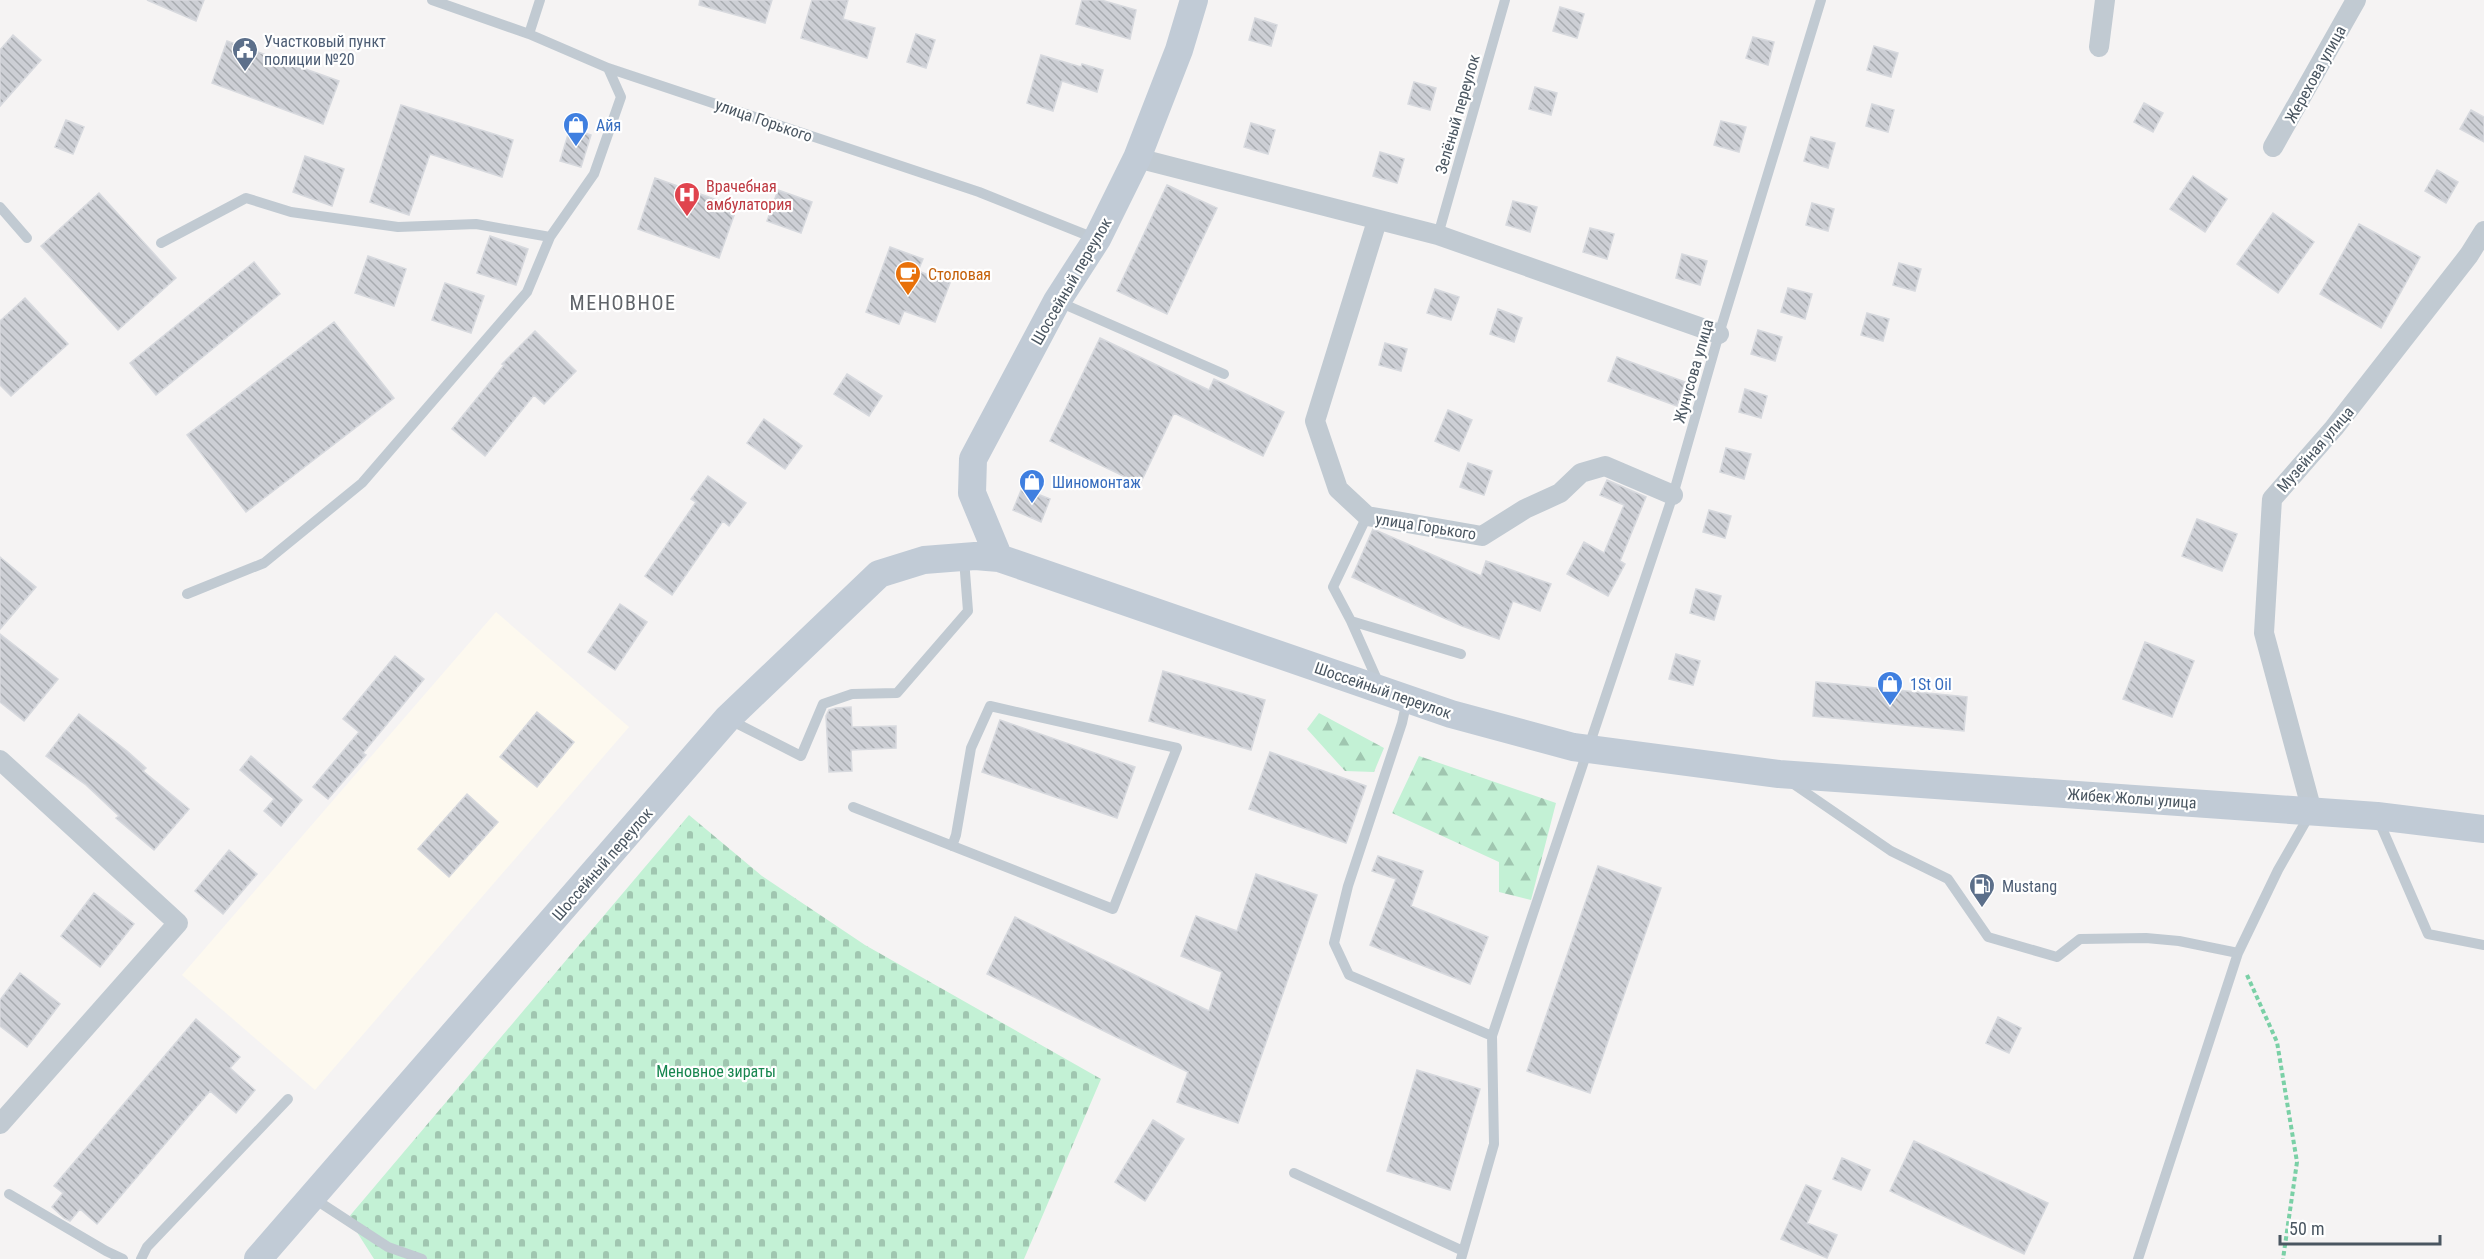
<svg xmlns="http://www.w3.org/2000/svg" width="2484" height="1259" font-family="'Roboto Condensed',sans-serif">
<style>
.commercial{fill:#fdf9ef}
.forest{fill:url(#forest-firs)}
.cemetery{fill:url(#cemetery-stones)}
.building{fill:url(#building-back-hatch);stroke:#d7d9de;stroke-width:1.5}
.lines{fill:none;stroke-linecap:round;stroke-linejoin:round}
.path{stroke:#7ad0a6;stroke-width:4;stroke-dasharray:4.5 3;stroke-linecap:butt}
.service{stroke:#c1cad2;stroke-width:10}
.minor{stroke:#c1cad2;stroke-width:20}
.secondary{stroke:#c1cbd6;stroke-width:28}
.labels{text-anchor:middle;stroke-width:4.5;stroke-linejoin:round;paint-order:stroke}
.service-label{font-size:16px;fill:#4e5e75;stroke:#fff;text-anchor:start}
.street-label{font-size:16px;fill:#4a5661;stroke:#fff}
.shop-label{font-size:16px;fill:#366cbe;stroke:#fff;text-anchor:start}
.health-label{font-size:16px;fill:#be3a42;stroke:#fff;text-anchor:start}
.food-label{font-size:16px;fill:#c56008;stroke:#fff;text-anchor:start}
.park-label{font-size:16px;fill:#17864f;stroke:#fff}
.quarter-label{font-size:20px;letter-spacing:1.5px;fill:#5f6368;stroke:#fff}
</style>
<defs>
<pattern id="forest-firs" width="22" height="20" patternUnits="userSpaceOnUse" patternTransform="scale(1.5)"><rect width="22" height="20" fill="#c3f1d5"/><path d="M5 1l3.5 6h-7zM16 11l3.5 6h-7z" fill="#a0c6b0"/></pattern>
<pattern id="cemetery-stones" width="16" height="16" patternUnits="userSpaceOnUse" patternTransform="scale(1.5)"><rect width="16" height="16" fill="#c3f1d5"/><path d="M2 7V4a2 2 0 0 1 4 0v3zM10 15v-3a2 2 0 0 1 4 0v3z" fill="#a0c6b0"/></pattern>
<pattern id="building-back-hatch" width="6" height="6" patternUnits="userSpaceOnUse" patternTransform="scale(1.5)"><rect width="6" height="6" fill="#cdcfd5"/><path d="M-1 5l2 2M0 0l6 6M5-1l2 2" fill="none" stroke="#a8abb0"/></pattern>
</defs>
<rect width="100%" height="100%" fill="#f5f3f3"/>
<path class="commercial" d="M496,612L629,727L315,1090L182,975Z"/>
<path class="forest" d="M1319,713L1384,748L1374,772L1345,771L1307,729Z
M1419,756L1556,803L1531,900L1499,892V862L1392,813Z"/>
<path class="cemetery" d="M689,815L762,876L865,945L1101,1079L1024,1259H374L348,1218Z"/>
<path class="building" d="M147,0H204L196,21Z
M700,0H772L765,23L699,5Z
M812,0H848L843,19L875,28L867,58L801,38Z
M1082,0H1101L1136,10L1130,39L1076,24Z
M1560,7L1584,14L1577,38L1553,31Z
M1255,18L1277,25L1271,46L1249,40Z
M916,34L935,40L926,68L907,62Z
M13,35L41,60L0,106V50Z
M1753,37L1774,42L1768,65L1746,58Z
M227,41L339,81L323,124L212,83Z
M1874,46L1898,53L1891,77L1867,70Z
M1041,55L1081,67L1082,64L1103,70L1097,92L1062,81L1053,111L1027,103Z
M1414,82L1436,88L1430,110L1408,104Z
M1535,87L1557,93L1551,115L1529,109Z
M2144,103L2163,113L2153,132L2134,122Z
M1872,104L1894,110L1888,132L1866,126Z
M401,105L513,140L502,177L430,154L409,215L370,202Z
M2471,110L2484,117V142L2460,129Z
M66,120L84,127L73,154L55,147Z
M1721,121L1746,127L1739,152L1714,145Z
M1251,123L1275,130L1268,154L1244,147Z
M570,128L591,135L581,167L560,161Z
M1811,137L1835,143L1828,168L1804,161Z
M1380,152L1404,159L1397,183L1373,176Z
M305,156L344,169L332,206L293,192Z
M2437,170L2458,182L2446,203L2425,191Z
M2193,176L2227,199L2205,232L2170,209Z
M655,178L737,207L719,258L638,229Z
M1167,185L1217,208L1167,314L1117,291Z
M778,190L812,202L801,233L767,221Z
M99,193L176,278L118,330L41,246Z
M1513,201L1537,207L1530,232L1506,225Z
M1812,203L1834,209L1828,231L1806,225Z
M2273,213L2314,242L2278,293L2237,264Z
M2359,224L2420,257L2381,328L2320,294Z
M1590,228L1614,234L1607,259L1583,252Z
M490,236L528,249L516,285L477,273Z
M890,247L923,259L918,271L950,283L935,322L904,311L899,324L866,312Z
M1682,254L1707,261L1700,285L1676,278Z
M368,256L406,269L394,306L355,293Z
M254,262L280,294L156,395L130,363Z
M1899,263L1921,269L1915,291L1893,285Z
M445,283L484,296L471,333L432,320Z
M1788,288L1812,294L1805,319L1781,312Z
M1435,289L1459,297L1451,320L1427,313Z
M25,298L68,344L11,396L0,385V321Z
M1498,309L1522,318L1514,342L1490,334Z
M1867,313L1889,319L1883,341L1861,335Z
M334,322L394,398L246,512L187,435Z
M1758,330L1782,337L1775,361L1751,354Z
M535,331L576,371L544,404L534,395L485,456L452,429L504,365L502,364Z
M1100,338L1209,390L1214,379L1284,412L1263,456L1174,413L1140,484L1050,441Z
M1385,343L1407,349L1401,371L1379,365Z
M1617,357L1685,382L1677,406L1608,381Z
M847,374L882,396L869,416L834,394Z
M1745,389L1767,396L1761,418L1739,412Z
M1448,410L1472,420L1459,451L1435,441Z
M764,419L802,446L785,469L747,443Z
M1726,448L1751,454L1744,479L1720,472Z
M1468,463L1492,471L1484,495L1460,487Z
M708,476L746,503L729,526L723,521L672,595L645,576L696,502L691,499Z
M1607,480L1646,497L1620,561L1625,564L1608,596L1567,574L1584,542L1604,553L1624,505L1600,495Z
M1022,488L1050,499L1041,522L1013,510Z
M1709,510L1731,516L1725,538L1703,532Z
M2197,519L2237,534L2222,571L2182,556Z
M1373,529L1481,576L1486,561L1551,584L1540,611L1513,601L1499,639L1462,626L1352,577Z
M0,557L36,587L0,629Z
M1696,589L1721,596L1714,620L1690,613Z
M620,604L647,622L615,670L588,652Z
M0,634L58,679L24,721L0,702Z
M2145,642L2194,661L2172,717L2123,699Z
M1676,654L1700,661L1693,685L1669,679Z
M395,656L424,679L363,753L366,755L328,799L313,787L359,732L343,719Z
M1163,671L1265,700L1251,750L1149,721Z
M1816,682L1967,697L1964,731L1813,716Z
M851,707L852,727L896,726V748L851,750L852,771L829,772L826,716L829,710L836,708Z
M537,712L574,742L537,787L500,757Z
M79,714L127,751L146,768L143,771L189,809L154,850L116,818L119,816L86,785L46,756Z
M1000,720L1135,767L1117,818L982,772Z
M1270,752L1366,786L1346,843L1249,809Z
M251,756L302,800L281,826L264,811L274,799L240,770Z
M467,794L498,822L449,877L418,849Z
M229,850L257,874L223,914L195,891Z
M1378,856L1423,871L1411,906L1488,937L1470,984L1370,945L1396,879L1372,871Z
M1598,866L1661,888L1590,1093L1527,1071Z
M1256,874L1317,895L1238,1123L1177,1102L1188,1072L987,974L1015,917L1209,1011L1222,972L1181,956L1196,916L1237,931Z
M94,893L134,924L100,967L61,936Z
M20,973L60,1004L27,1047L0,1026V1000Z
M1998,1017L2021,1028L2009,1053L1986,1043Z
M196,1019L240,1057L230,1068L255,1090L236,1113L210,1091L97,1224L80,1209L70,1221L64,1218L52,1207L63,1193L54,1186Z
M1417,1070L1480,1089L1450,1190L1387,1171Z
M1153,1120L1184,1139L1145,1201L1115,1182Z
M1914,1141L2048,1203L2024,1254L1890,1191Z
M1842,1158L1870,1170L1861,1190L1833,1179Z
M1806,1185L1821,1191L1807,1223L1837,1235L1827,1258L1781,1239Z"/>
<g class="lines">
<path class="path" d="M2247,975L2277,1042L2297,1162L2283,1259"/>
<path class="service" d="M432,0L529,34L608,68L979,192L1094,238
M529,34L540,0
M0,207L27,238
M1438,235L1505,0
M161,243L246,198L291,212L398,227L476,224L550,237L594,174L621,97L608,68
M1059,302L1224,374
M1367,516L1333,587L1351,621L1379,684
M187,594L264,563L362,483L527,292L550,237
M1351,621L1461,654
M1407,700L1402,723L1348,886L1334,943L1349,975L1492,1036
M730,720L801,756L823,704L852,694L897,693L968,611L964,559
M1792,783L1891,851L1948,879L1988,937L2057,957L2080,939L2146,938L2179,941L2238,953L2278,870L2310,814
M853,807L1113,909L1177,748L990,706L971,748L956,835L952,846
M2378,819L2428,934L2484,945
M1294,1173L1463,1251
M9,1194L106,1251L123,1259
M313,1198L388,1247L422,1259
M141,1259L147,1247L288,1099
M1461,1259L1494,1144L1492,1036L1673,495L1719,334L1821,0
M2138,1259L2238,953"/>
<path class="minor" d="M2099,47L2105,0
M2273,147L2356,0
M1137,158L1438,235L1719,334
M1377,221L1315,421L1338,489L1367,516L1482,536L1525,509L1560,493L1581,473L1605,466L1673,495
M0,760L178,923L0,1124
M2312,811L2264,633L2272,499L2334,428L2469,255L2484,231"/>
<path class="secondary" d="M999,558L972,493L973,459L1057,301L1097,239L1137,158L1179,50L1194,0
M258,1259L727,719L879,574L924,560L975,556L999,558L1451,714L1573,747L1779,774L2377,816L2484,829"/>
</g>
<defs>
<symbol id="civic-pin" viewBox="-11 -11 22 30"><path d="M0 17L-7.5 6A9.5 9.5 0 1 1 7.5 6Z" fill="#5c6f8a" stroke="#fff"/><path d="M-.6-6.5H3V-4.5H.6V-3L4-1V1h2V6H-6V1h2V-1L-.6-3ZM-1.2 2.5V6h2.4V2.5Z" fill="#fff"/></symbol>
<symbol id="shop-pin" viewBox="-11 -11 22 30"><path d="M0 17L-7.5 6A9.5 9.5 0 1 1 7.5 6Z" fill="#3f7fe0" stroke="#fff"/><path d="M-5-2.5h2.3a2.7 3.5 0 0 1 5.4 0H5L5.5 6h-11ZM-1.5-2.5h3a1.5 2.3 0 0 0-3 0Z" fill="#fff"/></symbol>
<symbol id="hospital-pin" viewBox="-11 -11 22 30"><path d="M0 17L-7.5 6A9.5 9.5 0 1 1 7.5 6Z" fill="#e0444e" stroke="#fff"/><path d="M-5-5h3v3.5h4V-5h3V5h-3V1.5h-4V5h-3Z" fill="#fff"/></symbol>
<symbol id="cafe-pin" viewBox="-11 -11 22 30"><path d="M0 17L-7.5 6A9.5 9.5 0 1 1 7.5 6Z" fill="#e8710a" stroke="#fff"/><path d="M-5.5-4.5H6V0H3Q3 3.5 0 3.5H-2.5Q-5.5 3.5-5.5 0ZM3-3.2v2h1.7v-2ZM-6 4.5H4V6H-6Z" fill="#fff"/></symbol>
<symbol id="fuel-pin" viewBox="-11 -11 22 30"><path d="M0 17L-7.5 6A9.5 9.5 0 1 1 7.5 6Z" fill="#5c6f8a" stroke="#fff"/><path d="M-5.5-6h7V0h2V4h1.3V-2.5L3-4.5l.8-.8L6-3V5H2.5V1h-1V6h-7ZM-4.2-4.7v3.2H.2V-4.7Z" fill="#fff"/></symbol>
</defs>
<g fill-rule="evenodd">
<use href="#civic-pin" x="230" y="35" width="30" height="40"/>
<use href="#shop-pin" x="561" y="110" width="30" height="40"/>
<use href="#hospital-pin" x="672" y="180" width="30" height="40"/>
<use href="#cafe-pin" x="893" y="259" width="30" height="40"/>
<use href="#shop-pin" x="1017" y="467" width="30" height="40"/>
<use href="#shop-pin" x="1875" y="669" width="30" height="40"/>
<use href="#fuel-pin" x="1967" y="871" width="30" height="40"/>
</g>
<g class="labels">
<g class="service-label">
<text x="264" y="47">Участковый пункт<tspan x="264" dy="18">полиции №20</tspan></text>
<text x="2002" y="892">Mustang</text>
</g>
<g class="street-label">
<text transform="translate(2315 74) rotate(-61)" y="6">Жерехова улица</text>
<text transform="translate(1457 114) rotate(-74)" y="6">Зелёный переулок</text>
<text transform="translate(764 120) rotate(19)" y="6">улица Горького</text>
<text transform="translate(1071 281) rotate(-60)" y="6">Шоссейный переулок</text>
<text transform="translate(1693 371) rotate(-74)" y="6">Жунусова улица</text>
<text transform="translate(2315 449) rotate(-49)" y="6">Музейная улица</text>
<text transform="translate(1426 526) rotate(9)" y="6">улица Горького</text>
<text transform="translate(1383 690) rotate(19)" y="6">Шоссейный переулок</text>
<text transform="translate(2132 798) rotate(4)" y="6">Жибек Жолы улица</text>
<text transform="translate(602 864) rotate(-49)" y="6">Шоссейный переулок</text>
</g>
<g class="shop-label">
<text x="596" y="131">Айя</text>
<text x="1052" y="488">Шиномонтаж</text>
<text x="1910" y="690">1St Oil</text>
</g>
<g class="health-label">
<text x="706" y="192">Врачебная<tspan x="706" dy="18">амбулатория</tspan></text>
</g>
<g class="food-label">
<text x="928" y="280">Столовая</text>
</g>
<g class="park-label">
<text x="716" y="1077">Меновное зираты</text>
</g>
<g class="quarter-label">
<text x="623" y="310">МЕНОВНОЕ</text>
</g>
</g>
<path d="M2280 1235v9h160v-9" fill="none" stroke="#4a5661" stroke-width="3"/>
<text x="2289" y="1235" font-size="18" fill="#4a5661" stroke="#ffffff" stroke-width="4.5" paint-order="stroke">50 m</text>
</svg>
